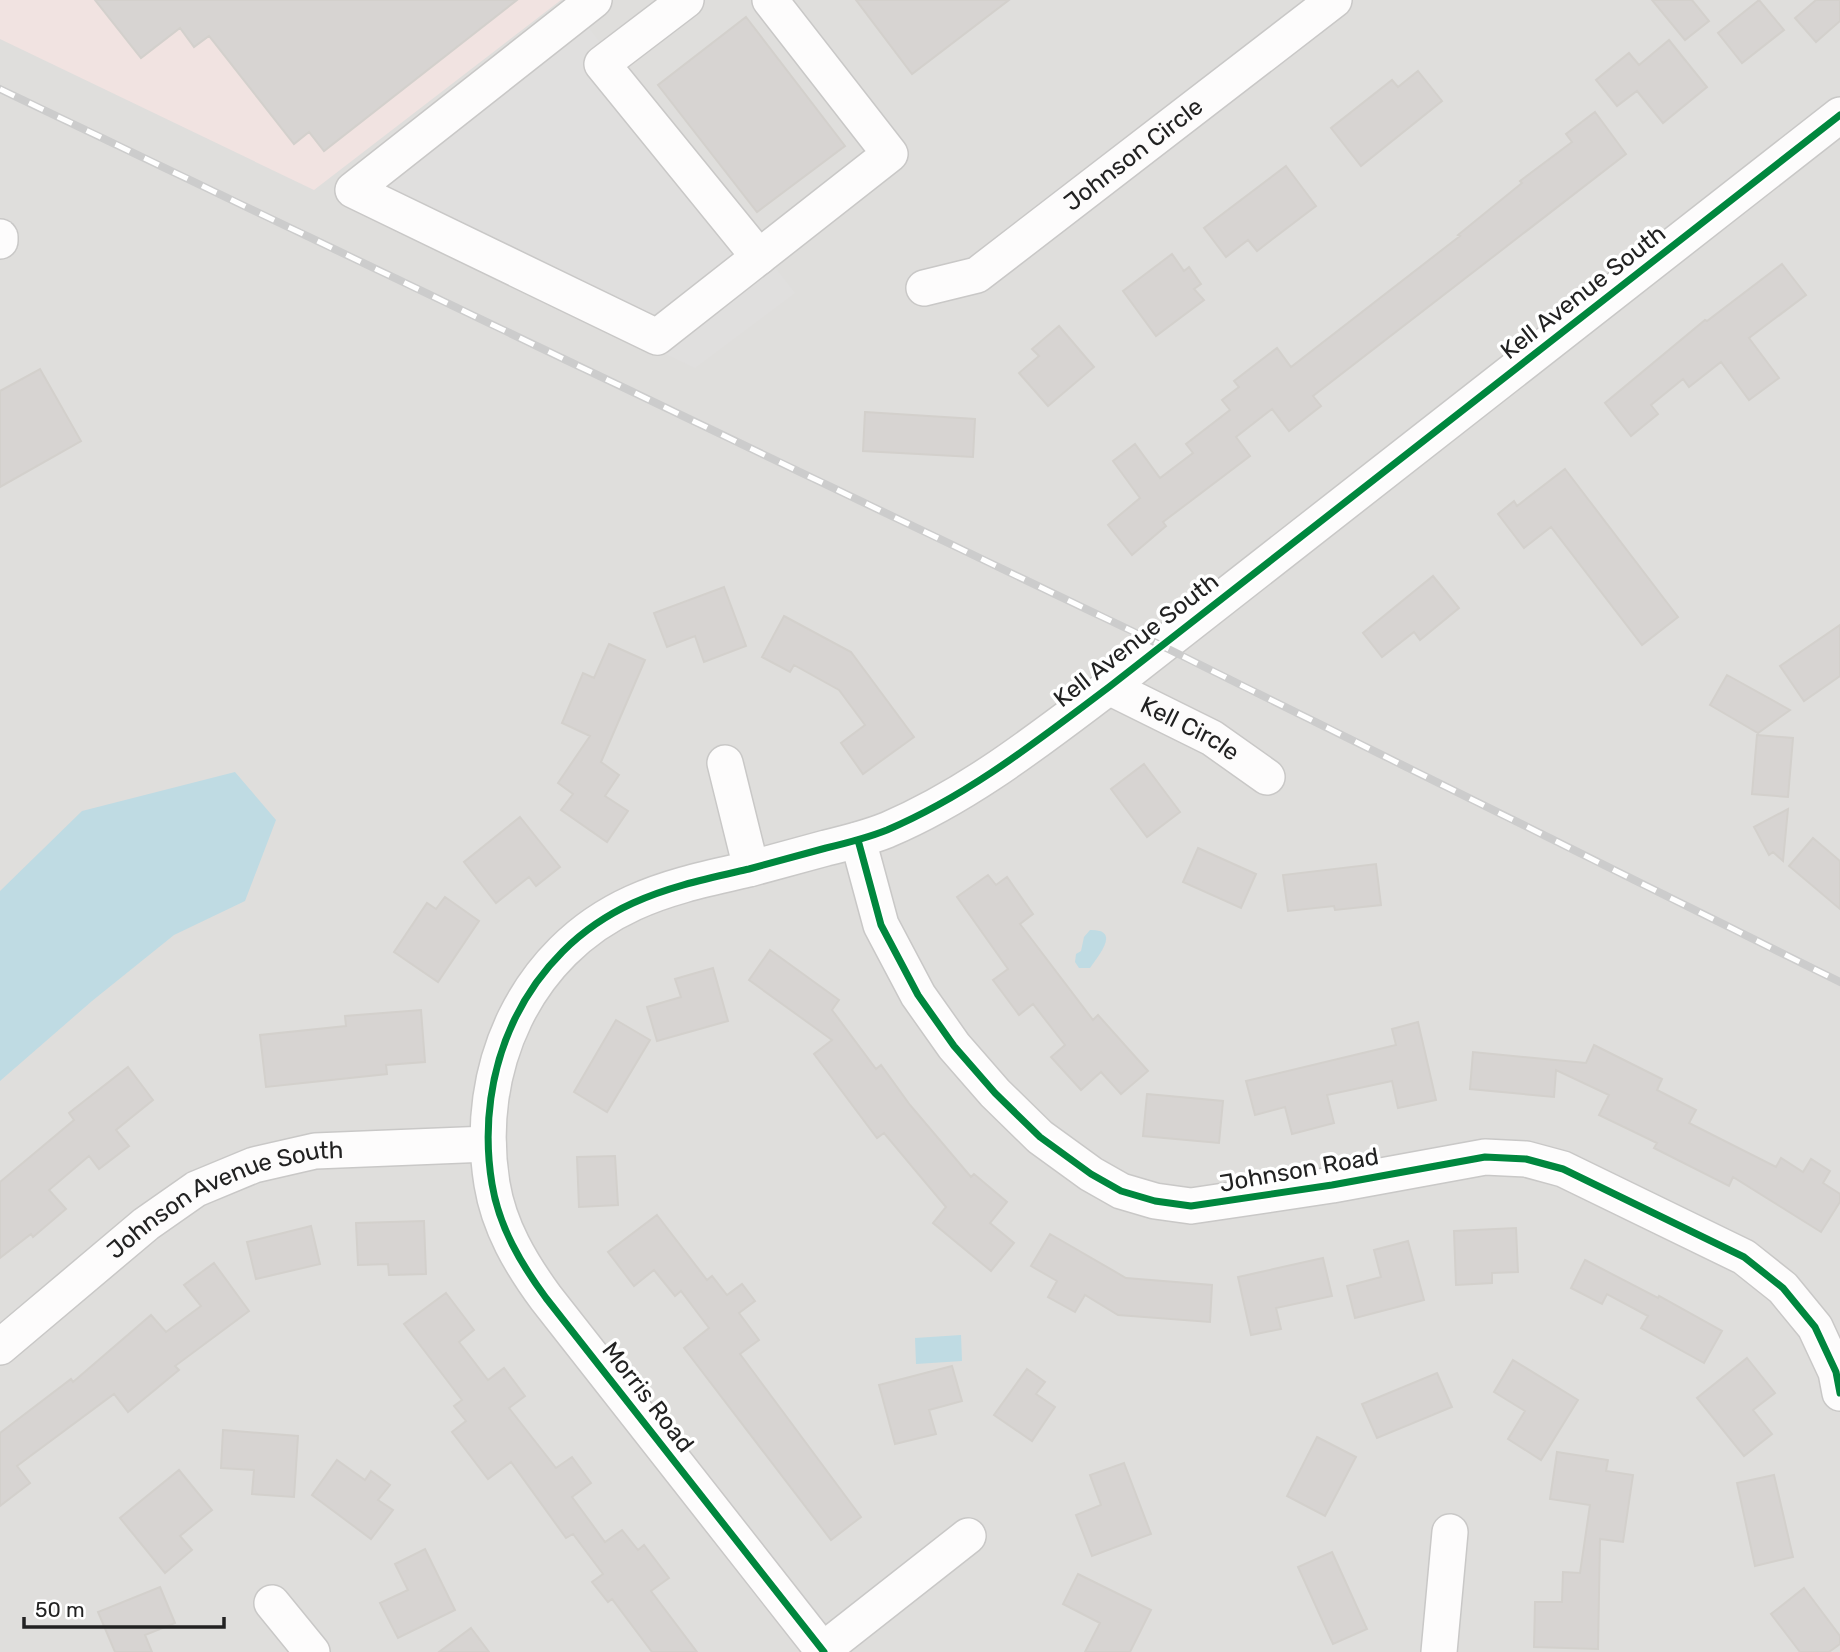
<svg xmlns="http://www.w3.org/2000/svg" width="1840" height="1652" font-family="Rubik,sans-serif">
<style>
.residential{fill:#dfdedc}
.commercial{fill:#f1e3e1}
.parking{fill:#e0dfde}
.water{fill:#bfdbe3}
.building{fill:#d7d4d2;stroke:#d3d0cc;stroke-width:2}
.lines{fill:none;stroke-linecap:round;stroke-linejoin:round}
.minor-casing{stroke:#c9c8c7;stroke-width:38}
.minor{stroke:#fdfcfc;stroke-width:35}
.rail-casing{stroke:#ccc;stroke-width:8}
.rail{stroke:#fff;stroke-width:5;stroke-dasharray:16;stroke-linecap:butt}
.cycleway-casing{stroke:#fff;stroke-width:11}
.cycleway{stroke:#00873e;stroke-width:7}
.labels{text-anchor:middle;stroke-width:7;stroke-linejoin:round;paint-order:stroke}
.street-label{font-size:24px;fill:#222;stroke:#fff}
</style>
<rect width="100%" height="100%" fill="#f0eeeb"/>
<path class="residential" d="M0,0H1840V1652H0Z"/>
<path class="commercial" d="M0,0H561L314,190L0,39Z"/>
<path class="parking" d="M581,18L795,293L695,368L342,200Z"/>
<path class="water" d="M235,772L276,820L245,901L174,935L92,1001L0,1081V891L82,811Z
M1090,930C1122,929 1098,956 1090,968H1079L1075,962L1076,954L1081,951L1084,937Z
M961,1335L962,1361L916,1364L915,1338Z"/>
<path class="building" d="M95,0H517L324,151L309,132L294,144L209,36L194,47L180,28L141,58Z
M856,0H1009L912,74Z
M1652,0H1692L1709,21L1685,40Z
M1759,0L1784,30L1742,63L1718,33Z
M1816,0H1840V21L1816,42L1795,18Z
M746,17L845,146L757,212L658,85Z
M1669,40L1707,87L1663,123L1637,91L1617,106L1596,80L1629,53L1639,65Z
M1418,71L1442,101L1361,166L1331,128L1392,80L1398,87Z
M1595,112L1626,154L1313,396L1321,406L1289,431L1272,409L1236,437L1250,456L1163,522L1166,526L1132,555L1108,525L1140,498L1113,461L1135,444L1160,478L1193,453L1186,444L1230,410L1222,400L1239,387L1234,381L1277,348L1291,367L1460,236L1458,235L1522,183L1520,181L1572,142L1566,134Z
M1286,166L1316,206L1257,251L1248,240L1226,257L1204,228Z
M1172,254L1184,271L1189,267L1201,284L1194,289L1204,300L1156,336L1123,291Z
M1782,264L1806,295L1749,338L1779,378L1749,400L1721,362L1689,387L1683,379L1651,405L1658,414L1631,436L1605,403L1705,320L1707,321Z
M1059,326L1094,367L1048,406L1019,373L1039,356L1032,349Z
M40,369L81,441L0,487V391Z
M865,412L975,419L973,457L863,451Z
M1565,469L1678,617L1642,645L1551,527L1524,548L1498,514L1514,501L1517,506Z
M1433,576L1459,608L1420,640L1414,632L1382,657L1363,633Z
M724,587L746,646L704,662L695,636L667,647L654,613Z
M784,616L851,652L914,737L863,774L841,743L865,725L839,690L794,665L790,672L762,657Z
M1840,625V676L1804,701L1780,666Z
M609,644L645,660L601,762L619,775L605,796L628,811L607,842L561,810L573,794L558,783L590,736L562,723L583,673L594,678Z
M1727,675L1790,710L1758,733L1710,705Z
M1757,735L1793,738L1788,797L1752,794Z
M1144,764L1180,812L1147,837L1111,789Z
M1788,809L1783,861L1773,852L1769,855L1754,827Z
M520,817L560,867L536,886L529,877L496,903L464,862Z
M1813,838L1840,861V909L1789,866Z
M1198,848L1256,874L1241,908L1183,882Z
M1376,864L1381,905L1335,910L1334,906L1288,911L1283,875Z
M988,875L996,885L1007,877L1033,914L1020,924L1093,1020L1098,1015L1148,1071L1121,1094L1101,1072L1081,1090L1051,1057L1065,1045L1033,1004L1019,1015L993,980L1008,969L957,897Z
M445,897L479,921L438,982L394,952L427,903L436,909Z
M770,950L839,1000L832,1010L876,1069L881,1065L910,1105L971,1177L974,1174L1007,1202L990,1223L1014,1243L991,1271L933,1223L946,1207L884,1133L877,1138L814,1054L832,1040L749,980Z
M713,968L728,1021L657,1041L647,1007L681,997L675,979Z
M421,1010L425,1062L386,1065L387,1074L266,1087L260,1035L346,1026L345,1016Z
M616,1020L650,1040L607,1112L574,1092Z
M1418,1022L1436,1100L1398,1108L1392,1081L1327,1095L1334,1123L1292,1134L1285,1107L1255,1115L1246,1081L1396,1045L1392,1029Z
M1594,1045L1662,1079L1657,1090L1696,1110L1689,1123L1776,1167L1781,1158L1803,1172L1811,1159L1830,1171L1823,1183L1840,1194V1202L1821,1232L1733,1177L1729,1186L1654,1148L1657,1143L1599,1115L1609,1095L1556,1070L1554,1097L1470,1089L1473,1052L1586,1063Z
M128,1067L153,1100L116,1130L129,1146L99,1169L89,1156L49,1190L66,1209L33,1237L31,1234L0,1258V1182L74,1120L69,1113Z
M1147,1094L1223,1101L1219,1143L1143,1136Z
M615,1156L618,1205L579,1207L577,1157Z
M657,1215L707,1280L712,1276L727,1295L742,1284L755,1301L739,1313L759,1340L740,1354L861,1517L831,1540L684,1348L709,1328L681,1291L675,1296L654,1270L634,1286L608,1252Z
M424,1221L426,1274L389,1275L388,1264L358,1265L356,1223Z
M311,1226L320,1264L256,1279L247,1242Z
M1516,1228L1518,1272L1492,1273V1283L1456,1285L1454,1231Z
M1050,1234L1126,1278L1212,1285L1210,1322L1118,1315L1085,1295L1075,1312L1048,1297L1057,1281L1031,1266Z
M1408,1241L1424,1300L1355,1318L1347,1286L1381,1277L1374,1250Z
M1323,1258L1332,1296L1276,1308L1281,1329L1251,1335L1238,1277Z
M1585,1260L1658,1298L1659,1296L1722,1331L1704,1363L1641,1328L1648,1316L1607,1294L1602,1304L1571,1288Z
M214,1263L249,1311L175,1366L179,1370L128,1412L114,1394L17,1466L30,1483L0,1506V1433L71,1379L73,1382L151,1315L166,1332L201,1306L184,1285Z
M446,1293L474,1330L459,1342L488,1380L504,1368L525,1396L509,1408L556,1468L572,1457L591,1483L572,1497L605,1542L622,1530L638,1550L644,1545L669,1578L651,1591L697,1652H652L612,1599L608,1602L592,1582L603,1574L573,1534L566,1538L511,1462L488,1479L452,1432L466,1421L454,1406L462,1400L404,1324Z
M1747,1358L1775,1393L1753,1410L1772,1434L1744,1456L1697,1398Z
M1513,1360L1578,1400L1541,1460L1508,1439L1525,1411L1494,1392Z
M952,1366L962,1401L929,1410L936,1434L895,1444L879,1385Z
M1027,1369L1045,1382L1036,1394L1055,1407L1032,1441L994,1415Z
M1437,1373L1452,1407L1377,1438L1362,1404Z
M223,1430L298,1436L294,1497L252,1494L254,1470L221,1468Z
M1317,1437L1356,1457L1325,1516L1287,1496Z
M1557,1452L1608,1460L1606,1471L1633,1475L1623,1542L1600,1539L1598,1649L1534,1647L1535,1602H1562L1563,1572L1580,1573L1590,1505L1550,1499Z
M337,1460L365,1480L371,1471L390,1485L378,1500L393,1510L371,1539L312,1495Z
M1124,1463L1151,1534L1092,1556L1076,1515L1101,1505L1090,1475Z
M179,1470L212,1510L180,1536L192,1550L165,1573L120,1518Z
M1774,1475L1793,1557L1755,1566L1737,1483Z
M425,1549L455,1610L398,1638L380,1603L408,1590L395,1564Z
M1332,1552L1367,1629L1333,1644L1298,1567Z
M1078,1574L1151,1610L1130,1652H1085L1100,1623L1063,1604Z
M160,1587L175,1623L145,1635L152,1652H115L98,1612Z
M1804,1588L1840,1636V1644L1829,1652H1800L1771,1614Z
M471,1628L489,1652H439Z"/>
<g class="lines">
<defs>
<g id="minor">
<path d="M594,0L353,190L657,337L890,154L770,0"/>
<path d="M686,0L602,64L759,257"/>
<path d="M0,237V241"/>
<path id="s1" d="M924,288L977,275L1334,0"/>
<path id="s2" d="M1109,687L1212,738L1267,777"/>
<path d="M725,763L751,868"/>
<path d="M858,840L881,925L918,995L954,1046L995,1093L1040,1137L1091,1174L1121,1191L1155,1201L1191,1206L1332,1185L1485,1157L1526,1159L1563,1169L1744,1257L1783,1288L1815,1327L1836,1372L1840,1393"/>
<path id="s3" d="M0,1347L146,1224L196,1189L254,1165L315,1151L488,1144"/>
<path d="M272,1603L312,1652"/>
<path d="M823,1650L968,1536"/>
<path d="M824,1652L546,1298C521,1264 499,1227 492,1184C473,1069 525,952 633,903C670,886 710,878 749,869C775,862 801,855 826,848C847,843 867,838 887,830C969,795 1037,741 1109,687L1840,115"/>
<path d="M1439,1652L1450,1532"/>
</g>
</defs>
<use href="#minor" class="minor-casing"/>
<use href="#minor" class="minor"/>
<defs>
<path id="rail" d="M0,89L1132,631L1840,982"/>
</defs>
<use href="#rail" class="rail-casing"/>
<use href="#rail" class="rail"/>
<defs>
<path id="cycleway" d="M858,840L881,925L918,995L954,1046L995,1093L1040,1137L1091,1174L1121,1191L1155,1201L1191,1206L1332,1185L1485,1157L1526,1159L1563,1169L1744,1257L1783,1288L1815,1327L1836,1372L1840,1393
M824,1652L546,1298C521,1264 499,1227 492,1184C473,1069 525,952 633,903C670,886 710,878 749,869C775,862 801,855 826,848C847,843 867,838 887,830C969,795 1037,741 1109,687L1840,115"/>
</defs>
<use href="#cycleway" class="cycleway-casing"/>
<use href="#cycleway" class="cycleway"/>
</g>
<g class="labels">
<g class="street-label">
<text dy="8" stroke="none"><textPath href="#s1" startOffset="252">Johnson Circle</textPath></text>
<text transform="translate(1583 292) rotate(-38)" y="8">Kell Avenue South</text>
<text transform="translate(1136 640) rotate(-38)" y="8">Kell Avenue South</text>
<text dy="8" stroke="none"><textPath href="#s2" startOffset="91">Kell Circle</textPath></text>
<text transform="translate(1299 1170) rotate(-10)" y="8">Johnson Road</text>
<text dy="8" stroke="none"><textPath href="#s3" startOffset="275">Johnson Avenue South</textPath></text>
<text transform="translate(648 1397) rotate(52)" y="8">Morris Road</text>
</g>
</g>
<path d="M24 1617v10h200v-10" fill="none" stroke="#222222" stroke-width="3.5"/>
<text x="35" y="1617" font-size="21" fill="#222222" stroke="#ffffff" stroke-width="5" paint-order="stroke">50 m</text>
</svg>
